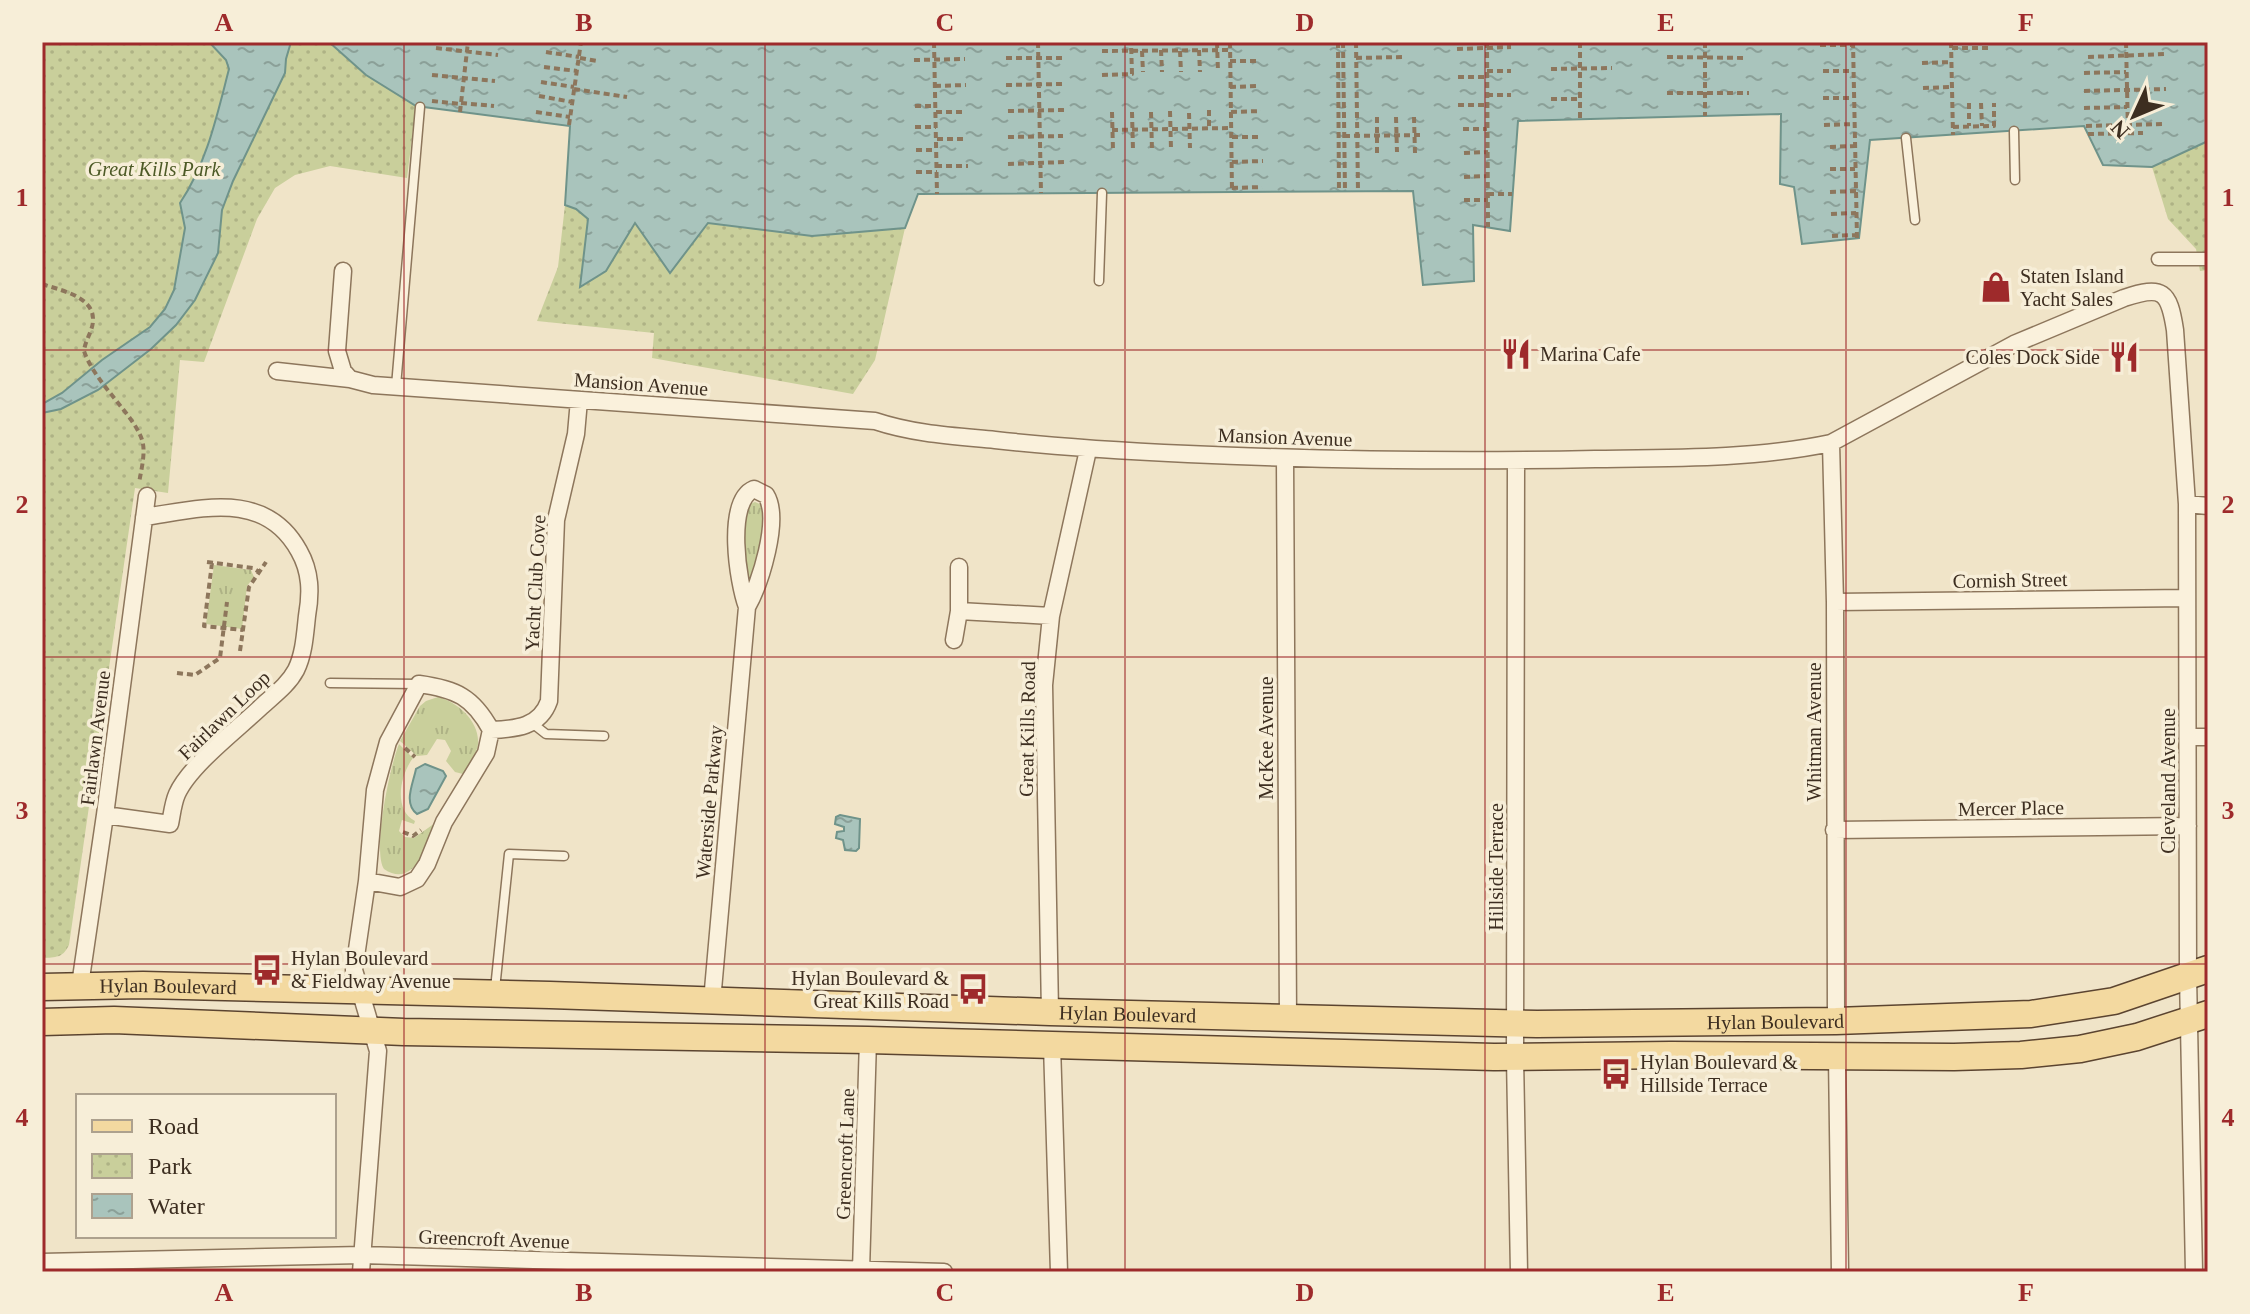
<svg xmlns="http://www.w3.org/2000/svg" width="2250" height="1314" font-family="'Times New Roman',serif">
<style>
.grass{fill:url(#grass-tufts)}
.park{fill:url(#park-dots)}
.water{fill:url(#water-ripples);stroke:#6f938a;stroke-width:2}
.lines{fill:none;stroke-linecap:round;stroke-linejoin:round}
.service-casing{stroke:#8d765c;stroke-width:11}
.pedestrian-casing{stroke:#8d765c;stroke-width:15}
.minor-casing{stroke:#8d765c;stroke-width:19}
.primary-casing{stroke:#5b4430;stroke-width:29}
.path{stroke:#8d765c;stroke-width:4;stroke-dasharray:6 4;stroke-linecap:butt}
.service{stroke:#faf1dc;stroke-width:8}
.pedestrian{stroke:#faf1dc;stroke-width:12}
.minor{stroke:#faf1dc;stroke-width:16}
.primary{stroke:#f3d9a0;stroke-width:26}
.grid{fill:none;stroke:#9e2a2b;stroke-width:2;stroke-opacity:0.55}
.labels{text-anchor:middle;stroke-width:7;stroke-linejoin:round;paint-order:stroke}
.park-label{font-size:20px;font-style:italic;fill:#4d5a26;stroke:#f7eed8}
.poi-label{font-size:20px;fill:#3d2e20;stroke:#f7eed8;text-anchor:start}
.street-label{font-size:20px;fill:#3d2e20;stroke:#f7eed8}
.neatline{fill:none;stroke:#9e2a2b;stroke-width:3}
.grid-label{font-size:26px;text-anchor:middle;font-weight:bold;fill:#9e2a2b}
</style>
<defs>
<pattern id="grass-tufts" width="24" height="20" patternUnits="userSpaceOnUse" patternTransform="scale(2)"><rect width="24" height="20" fill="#c9cf9b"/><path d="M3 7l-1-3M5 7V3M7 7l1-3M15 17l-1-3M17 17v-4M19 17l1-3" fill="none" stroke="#aeb285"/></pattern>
<pattern id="park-dots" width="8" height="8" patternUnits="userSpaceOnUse" patternTransform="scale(2)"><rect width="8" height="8" fill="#c9cf9b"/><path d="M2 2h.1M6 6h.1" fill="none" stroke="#aeb285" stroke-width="1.8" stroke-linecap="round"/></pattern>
<pattern id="water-ripples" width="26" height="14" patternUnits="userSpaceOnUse" patternTransform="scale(2)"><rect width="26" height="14" fill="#a9c4bc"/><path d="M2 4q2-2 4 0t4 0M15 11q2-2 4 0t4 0" fill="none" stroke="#8ba098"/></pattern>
</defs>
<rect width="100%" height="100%" fill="#f0e4c8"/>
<path class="grass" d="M755,502L762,505L765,522L750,591C738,564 738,533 748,505Z
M214,565L251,570L254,577L247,586L242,629L206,624Z
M438,697C458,702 480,722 478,744C477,754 468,765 463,774L455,772L446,761L451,751L445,740L437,739L427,755L417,756L400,741L420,706L426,701Z
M399,744L413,758C400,775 393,810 415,821L414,824L402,820L399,831L405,837L414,838L435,823C428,844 414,890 384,869C372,851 390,766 399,744Z"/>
<path class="park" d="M42,42H209L226,60L277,42H329L366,75L416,106L407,178L330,166L295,175L275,188L257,219L204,362L180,360L168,493L135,488L69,945C63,957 58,957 45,958L42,962Z
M2208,141V270L2200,271L2196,249L2168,219L2152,167Z
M565,205L576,209L588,219L581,287L606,271L635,223H708L812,236L905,228L875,360L853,394L652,358L654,333L537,321L558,267Z"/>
<path class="water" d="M209,42H291L286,59L285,73L233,181L222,210L218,253L195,300L176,325L151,349L98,390L61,409L42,413V404L62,393L102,360L150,327L165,309L174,290L185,228L180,203C207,163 217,115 229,69L226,60Z
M329,42H2208V141L2152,167L2103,165L2084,126L1870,140L1859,238L1802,244L1794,187L1780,184L1781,114L1518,121L1510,231L1473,225L1474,281L1423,285L1413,191L918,194L905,228L812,236L708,223L670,273L635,223L606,271L580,287L588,219L576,209L565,205L570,126L416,106L366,75Z
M425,764L443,771L446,776L428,809L417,814C403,803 413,784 416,769Z
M840,815L860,819L859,848L856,851L845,850L843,840L836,838L837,832L844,831V827L835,824L836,817Z"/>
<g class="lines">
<defs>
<path id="service" d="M2014,131L2015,180
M1906,138L1915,220
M1099,281L1102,193
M396,386L420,107
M330,683L418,684
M532,723L546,734L604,736
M495,989L509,854L564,856"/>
<path id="pedestrian" d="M2158,259H2208"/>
<path id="minor" d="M343,271L337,351L343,371L350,379L373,385L875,421C914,434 954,436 995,440C1059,447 1123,451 1188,454C1324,460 1459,462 1595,459C1673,458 1755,459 1831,443L2014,344L2124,298C2163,285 2169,291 2175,330L2187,504L2188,976L2194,1272
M277,371L350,379
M1831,443L1835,602L1836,1021
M1285,458L1288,1019
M1516,462L1515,1058L1519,1272
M2187,504L2208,506
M1835,602L2187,598
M959,611L1051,616
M954,640L959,611V567
M491,730C516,729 540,727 549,701L556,520L576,434L579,400
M2188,737H2208
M105,815L170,824C172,814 173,803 177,794C190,765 238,729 262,706C274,695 288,685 296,670C304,654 305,634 307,616C311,593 311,572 299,551C265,489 200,509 144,517
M1834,830L2188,826
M80,985L105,815L147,496
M712,1001L747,607C760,584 781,519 766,495L754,489C725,501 738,583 747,607
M1050,1012L1044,685L1051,616L1088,450
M1052,1045L1059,1272
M1837,1056L1840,1272
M42,1262L362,1255L944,1272
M861,1270L868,1040
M361,1272L378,1051L354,970L367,881L375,790L388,742L419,684C456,689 473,697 491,730L486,753L444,822L427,864L417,879L400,887L367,881"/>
<g id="primary">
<path id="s1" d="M42,987L143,985L550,995L1050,1012L1537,1024L1836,1021L2031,1014L2114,1001L2208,969"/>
<path d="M42,1022L114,1020L404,1032L868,1040L1494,1057L1671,1055L1954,1057L2021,1055L2080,1049L2137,1037L2208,1014"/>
</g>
</defs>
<use href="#service" class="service-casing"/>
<use href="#pedestrian" class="pedestrian-casing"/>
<use href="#minor" class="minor-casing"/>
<use href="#primary" class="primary-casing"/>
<path class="path" d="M934,42L937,194
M1038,42L1041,193
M1217,42L1218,72
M1230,42L1232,192
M1338,42L1339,192
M1343,42L1345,192
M1356,42L1358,192
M1487,42L1488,227
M1580,42V119
M1705,42V116
M1853,42L1857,238
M1951,42L1953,135
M2126,42L2128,133
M1820,45H1853
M436,48L498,55
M1952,48H1992
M1457,49L1511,47
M1161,50L1162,72
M1199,50L1200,72
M1102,51L1230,50
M1142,51L1143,72
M1180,51L1181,72
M546,52L579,57
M1667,57L1747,58
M2088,57L2166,54
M580,58L597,61
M1006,58H1063
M1356,58L1403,57
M914,60L965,59
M1230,61H1259
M1922,63L1952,62
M544,67L577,71
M1551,69L1612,68
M1487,71H1511
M1823,71H1852
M2084,73L2126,72
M432,75L495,81
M1102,75L1132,74L1131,42
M1458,77H1487
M541,82L574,87
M1006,85L1063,84
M935,86L966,85
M1230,87L1259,86
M1923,88L1952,87
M574,89L627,97
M2084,91L2166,89
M1667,93H1749
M1487,95H1511
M539,96L572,102
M1823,98H1852
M1551,99H1580
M432,101L461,104
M461,103L494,106
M1969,103V126
M1981,103L1982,126
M1458,105H1487
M915,106H935
M2084,108L2127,107
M1209,110V128
M1008,111L1065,110
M1170,111L1171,149
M460,112L468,42
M536,112L570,117
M936,112H966
M1112,112L1113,150
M1132,112L1133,150
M1151,112L1152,150
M1231,112L1261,111
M1189,113L1190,148
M1377,117V153
M1396,117L1397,152
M1414,117L1415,153
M569,125L581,42
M1824,125L1854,124
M2086,126L2165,124
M915,127H936
M1953,127L1994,126V103
M1463,129H1487
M1112,130L1230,128
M2088,134L2143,133
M1344,136L1420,135
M1008,137L1063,136
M1232,137H1261
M937,139H967
M1830,147L1855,146
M916,150H936
M1464,153L1488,152
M1232,162L1263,161
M1008,164L1065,162
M936,166H968
M1830,169H1855
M916,172H937
M1464,177L1488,176
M1232,188L1262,187
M1830,192L1856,191
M1488,194H1512
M1464,200H1488
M1831,214L1856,213
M1832,236L1857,235
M42,284C59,290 94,296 93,320C93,331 85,340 84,351C95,384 139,419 143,444C145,456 141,471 139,483
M207,562L253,568L259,572
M212,563L204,626L243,630
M240,651L249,587L266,562
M177,673L195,675L220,658L227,602
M405,748L415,757
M403,832L413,836L421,830"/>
<use href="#service" class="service"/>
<use href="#pedestrian" class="pedestrian"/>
<use href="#minor" class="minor"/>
<use href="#primary" class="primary"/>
</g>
<path class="grid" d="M404,42V1272M765,42V1272M1125,42V1272M1485,42V1272M1846,42V1272M42,350H2208M42,657H2208M42,964H2208"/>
<defs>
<symbol id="shop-bare" viewBox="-9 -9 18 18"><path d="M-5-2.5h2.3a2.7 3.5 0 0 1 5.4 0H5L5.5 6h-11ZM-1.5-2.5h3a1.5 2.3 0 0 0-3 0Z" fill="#9e2a2b" stroke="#f7eed8" stroke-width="2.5" paint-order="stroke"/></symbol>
<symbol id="restaurant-bare" viewBox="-9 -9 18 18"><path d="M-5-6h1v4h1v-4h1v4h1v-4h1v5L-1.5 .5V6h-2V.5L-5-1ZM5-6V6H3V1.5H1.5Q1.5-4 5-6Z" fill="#9e2a2b" stroke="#f7eed8" stroke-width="2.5" paint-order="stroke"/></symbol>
<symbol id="bus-bare" viewBox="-9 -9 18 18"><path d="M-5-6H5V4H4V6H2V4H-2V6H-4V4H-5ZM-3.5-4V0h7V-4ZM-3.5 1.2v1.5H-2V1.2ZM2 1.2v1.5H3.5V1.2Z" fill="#9e2a2b" stroke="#f7eed8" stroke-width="2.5" paint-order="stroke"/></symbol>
</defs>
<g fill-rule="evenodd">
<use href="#shop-bare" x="1974" y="265" width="44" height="44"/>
<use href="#restaurant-bare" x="1494" y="332" width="44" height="44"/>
<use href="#restaurant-bare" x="2102" y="335" width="44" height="44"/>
<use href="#bus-bare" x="245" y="948" width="44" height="44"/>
<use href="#bus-bare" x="951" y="967" width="44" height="44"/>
<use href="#bus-bare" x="1594" y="1052" width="44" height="44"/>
</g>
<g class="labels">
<g class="park-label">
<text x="154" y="176">Great Kills Park</text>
</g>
<g class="poi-label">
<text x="2020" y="283">Staten Island<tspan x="2020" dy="23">Yacht Sales</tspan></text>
<text x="1540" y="361">Marina Cafe</text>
<text x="2100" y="364" text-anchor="end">Coles Dock Side</text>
<text x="291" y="965">Hylan Boulevard<tspan x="291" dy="23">&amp; Fieldway Avenue</tspan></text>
<text x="949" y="985" text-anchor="end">Hylan Boulevard &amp;<tspan x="949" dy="23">Great Kills Road</tspan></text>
<text x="1640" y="1069">Hylan Boulevard &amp;<tspan x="1640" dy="23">Hillside Terrace</tspan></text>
</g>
<g class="street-label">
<text transform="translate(641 384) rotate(4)" y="7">Mansion Avenue</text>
<text transform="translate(1285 437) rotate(2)" y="7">Mansion Avenue</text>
<text transform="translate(2010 580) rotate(-1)" y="7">Cornish Street</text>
<text transform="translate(535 583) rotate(-87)" y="7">Yacht Club Cove</text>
<text transform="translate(224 715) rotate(-44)" y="7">Fairlawn Loop</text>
<text transform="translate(1027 729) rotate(-89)" y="7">Great Kills Road</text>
<text transform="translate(1814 732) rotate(-90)" y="7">Whitman Avenue</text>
<text transform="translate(95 738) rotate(-83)" y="7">Fairlawn Avenue</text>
<text transform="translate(1266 738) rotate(-90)" y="7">McKee Avenue</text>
<text transform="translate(2168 781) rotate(-90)" y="7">Cleveland Avenue</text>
<text transform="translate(709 802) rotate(-85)" y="7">Waterside Parkway</text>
<text transform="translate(2011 808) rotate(-1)" y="7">Mercer Place</text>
<text transform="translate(1496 867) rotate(-90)" y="7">Hillside Terrace</text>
<text dy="7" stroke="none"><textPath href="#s1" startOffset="126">Hylan Boulevard</textPath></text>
<text dy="7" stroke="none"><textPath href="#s1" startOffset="1086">Hylan Boulevard</textPath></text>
<text dy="7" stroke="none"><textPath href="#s1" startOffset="1734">Hylan Boulevard</textPath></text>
<text transform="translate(845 1154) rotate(-88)" y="7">Greencroft Lane</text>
<text transform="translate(494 1239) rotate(2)" y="7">Greencroft Avenue</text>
</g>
</g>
<rect width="2250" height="1314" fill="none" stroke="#f7eed8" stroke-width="88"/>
<rect x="76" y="1094" width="260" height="144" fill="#f7eed8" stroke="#ada18e" stroke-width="2"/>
<rect x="92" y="1120" width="40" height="12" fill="#f3d9a0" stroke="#ada18e" stroke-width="2"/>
<text x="148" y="1134" font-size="24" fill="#3d2e20">Road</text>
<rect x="92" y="1154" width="40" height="24" fill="url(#park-dots)" stroke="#ada18e" stroke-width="2"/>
<text x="148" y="1174" font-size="24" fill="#3d2e20">Park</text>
<rect x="92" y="1194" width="40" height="24" fill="url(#water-ripples)" stroke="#ada18e" stroke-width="2"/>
<text x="148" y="1214" font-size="24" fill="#3d2e20">Water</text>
<g transform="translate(2134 116) rotate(226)" stroke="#f7eed8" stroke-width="6" paint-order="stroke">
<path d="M0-6L14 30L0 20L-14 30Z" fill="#3d2e20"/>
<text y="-12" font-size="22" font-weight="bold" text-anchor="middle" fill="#3d2e20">N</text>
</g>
<rect x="44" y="44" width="2162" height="1226" class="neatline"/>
<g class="grid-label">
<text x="224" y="31">A</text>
<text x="584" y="31">B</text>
<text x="945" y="31">C</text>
<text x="1305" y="31">D</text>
<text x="1666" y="31">E</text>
<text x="2026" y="31">F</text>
<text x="22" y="206">1</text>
<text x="2228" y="206">1</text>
<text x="22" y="513">2</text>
<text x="2228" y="513">2</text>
<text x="22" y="819">3</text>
<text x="2228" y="819">3</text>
<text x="22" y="1126">4</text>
<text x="2228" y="1126">4</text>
<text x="224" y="1301">A</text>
<text x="584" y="1301">B</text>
<text x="945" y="1301">C</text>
<text x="1305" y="1301">D</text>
<text x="1666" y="1301">E</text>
<text x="2026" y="1301">F</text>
</g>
</svg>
